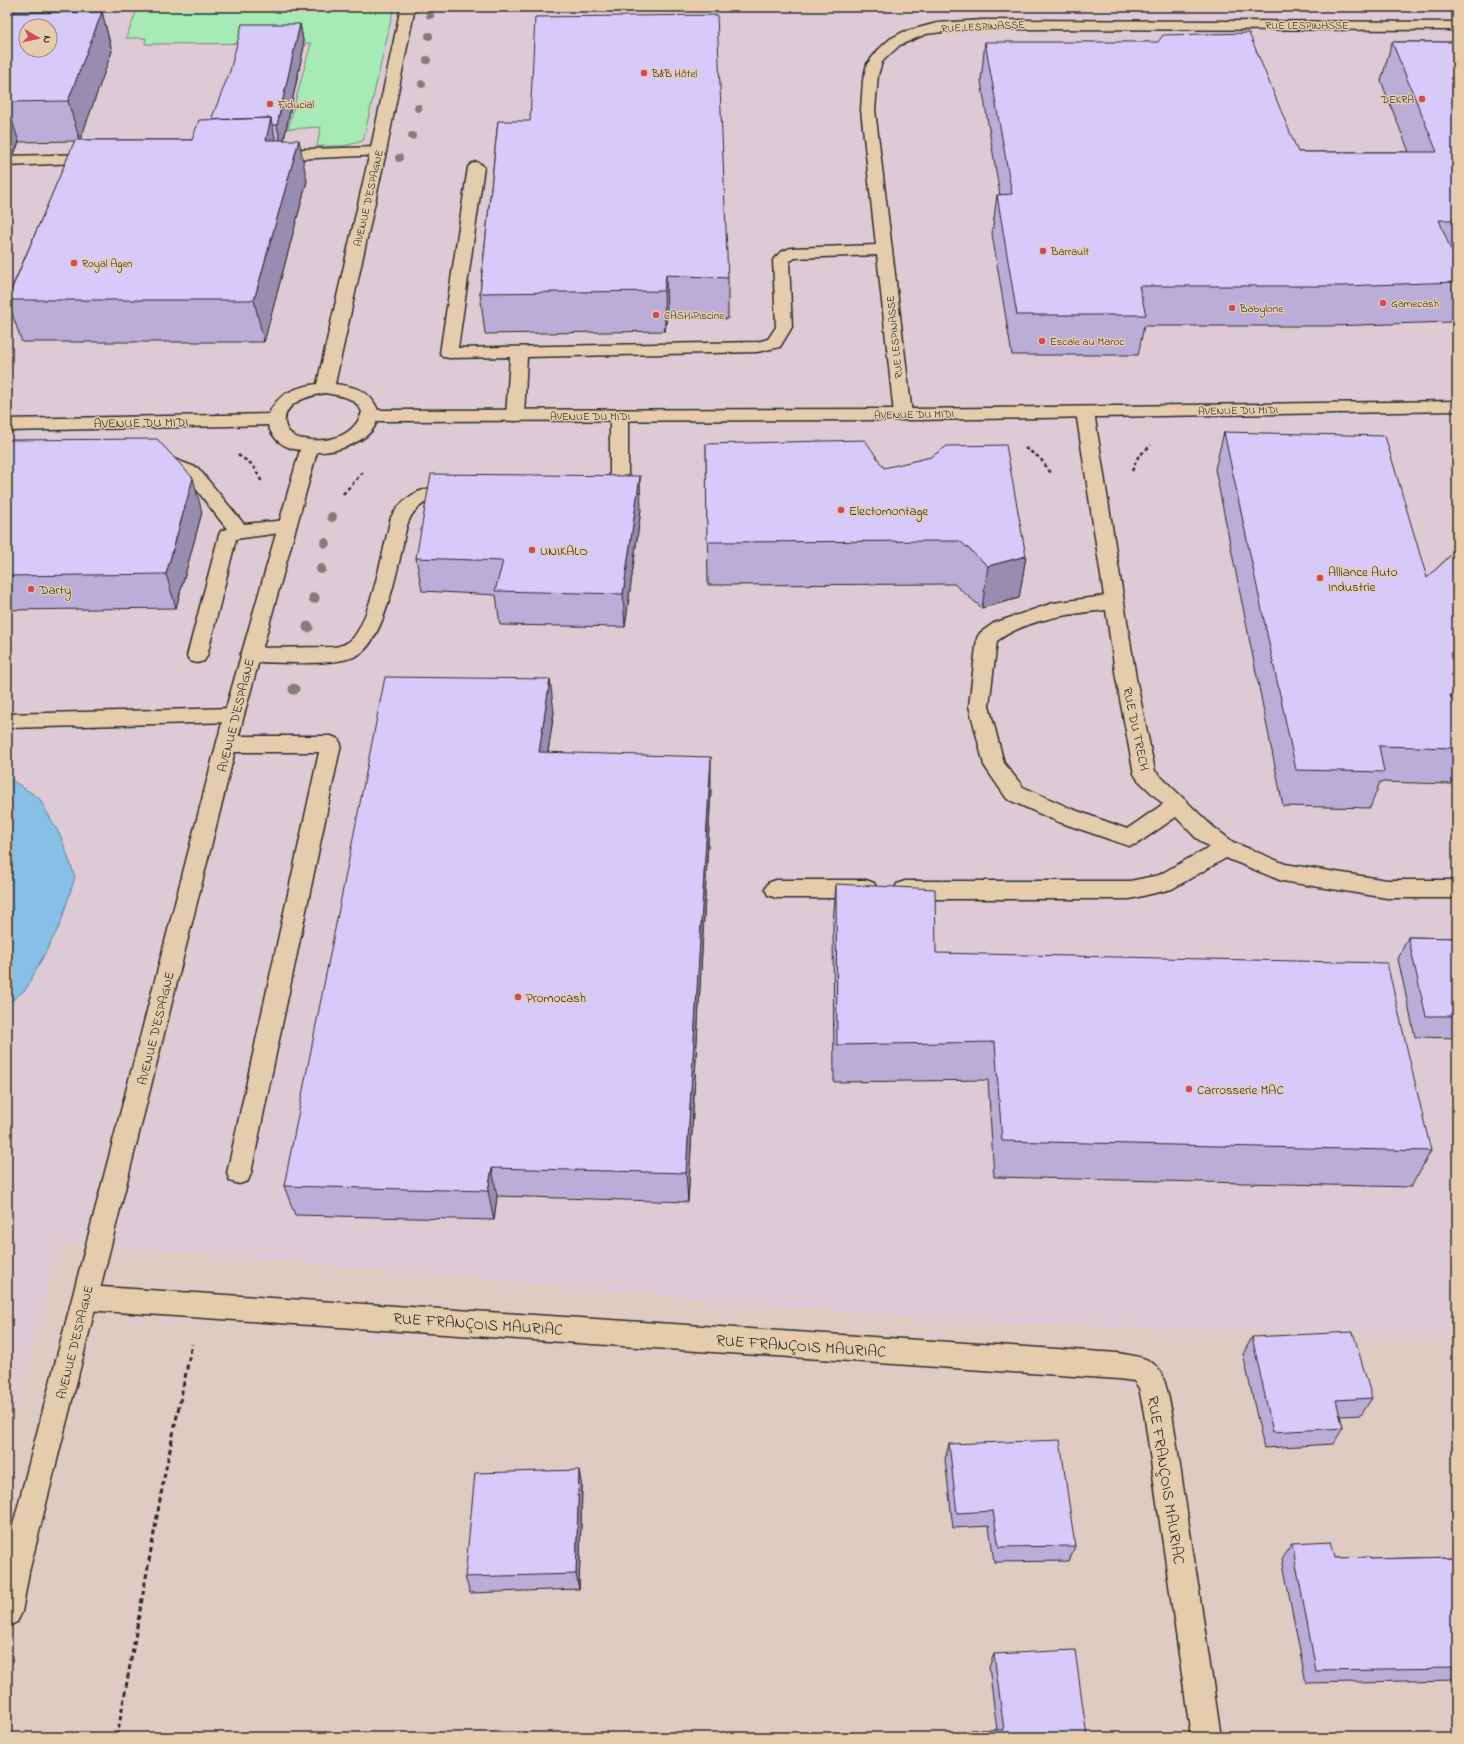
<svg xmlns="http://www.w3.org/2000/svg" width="1464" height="1744" font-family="'Indie Flower',sans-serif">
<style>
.built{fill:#decad4;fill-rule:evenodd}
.green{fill:#a6ebb6;stroke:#688b70}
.water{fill:#88bfe6;stroke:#63849b}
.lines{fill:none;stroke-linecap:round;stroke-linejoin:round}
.lane-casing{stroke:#2b2b2b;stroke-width:3}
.street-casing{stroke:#2b2b2b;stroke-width:3}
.secondary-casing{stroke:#2b2b2b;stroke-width:3}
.path-far1{stroke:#2b2b2b;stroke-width:2.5;stroke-dasharray:3.5 3;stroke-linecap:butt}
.path{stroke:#2b2b2b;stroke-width:3;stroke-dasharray:5 3.5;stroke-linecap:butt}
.lane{fill:#e4ccac;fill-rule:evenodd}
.street{fill:#e4ccac;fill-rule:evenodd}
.secondary{fill:#e4ccac;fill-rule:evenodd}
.tree{fill:#837d78}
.wall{fill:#baadd8;stroke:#2b2b2b}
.shaded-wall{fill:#978db0;stroke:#2b2b2b}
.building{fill:#d8c9fb;stroke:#2b2b2b;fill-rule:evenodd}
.poi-dot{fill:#d1495b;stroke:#e4ccac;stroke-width:1.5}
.labels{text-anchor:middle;stroke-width:3;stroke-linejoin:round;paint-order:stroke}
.far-street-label{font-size:11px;fill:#2b2b2b;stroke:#e4ccac}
.far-poi-label{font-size:11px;fill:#2b2b2b;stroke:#e4ccac;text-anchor:start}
.street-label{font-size:13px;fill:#2b2b2b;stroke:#e4ccac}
.poi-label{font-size:13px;fill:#2b2b2b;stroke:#e4ccac;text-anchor:start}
.near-street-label{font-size:16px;fill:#2b2b2b;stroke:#e4ccac}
</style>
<rect width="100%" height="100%" fill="#e0cbc4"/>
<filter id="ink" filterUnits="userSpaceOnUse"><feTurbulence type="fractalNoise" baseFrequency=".025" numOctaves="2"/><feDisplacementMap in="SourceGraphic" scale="8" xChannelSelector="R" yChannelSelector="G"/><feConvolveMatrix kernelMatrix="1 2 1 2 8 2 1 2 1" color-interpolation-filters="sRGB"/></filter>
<g filter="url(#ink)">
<path class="built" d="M7,7H1457V1339L950,1321L154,1250L59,1245L7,1445ZM26,26H50V50H26Z"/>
<path class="green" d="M138,7H394L363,141L344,146H317L321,127L288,129L311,43L145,44L146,38H126Z"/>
<path class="water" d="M7,777L39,798L61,837L75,877L60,925L26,989L7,1005Z"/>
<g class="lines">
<defs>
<path id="lane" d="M983,20L1457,22V30L968,29L926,34L900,45L889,55L882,62L878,75L875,110L912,414L909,418L903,419L897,418L894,414L877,255L795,258L789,262L792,327L780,347L757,352L527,357L524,416L521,420L515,421L509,420L506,416L510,357L449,358L443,357L440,353L468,167L471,164L476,162L481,164L484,167L458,348L757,342L768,339L776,327L773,260C777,254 784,250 791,248L876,245L861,110L863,80L867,64L879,49L890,39L903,32L937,23Z
M378,147L383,149L386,152L383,155L272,160L267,158L264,155L267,152L272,150Z
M96,154L101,156L104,159L101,162L7,166V156Z
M1085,407L1091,408L1094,412L1136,678L1155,771L1211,825L1233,842L1285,864L1387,880H1457V898H1387L1282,881L1226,858L1172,889L1130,899H905L897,896L894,890L897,884L905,881H1130L1159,875L1209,847L1195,837L1176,817L1137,844L1129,846L1056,821L1007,799L987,770L984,765L969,706L977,638L980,633L994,623L1053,603L1104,596L1076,412L1079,408ZM1106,610L1116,678L1134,774L1138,780L1163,804L1127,829L1072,809L1023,787L1004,763L989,706L997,641C1027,619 1069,614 1106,610Z
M619,411L625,412L628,416V490L625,494C616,497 607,497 598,494L595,490L598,486L610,484V416L613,412Z
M156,459H174L198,468L244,524L287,520L294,522L296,526L294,530L287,532L236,539L207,656L204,661L197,663L190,661L187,656L219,535L221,531L227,529L186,476L172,471L150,469L147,465L150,461Z
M457,484L463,486L466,490L463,494C448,498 431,496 418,508C406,518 405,535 402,549C396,576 382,645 356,656C333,667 277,662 250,662L243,660L240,655L243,650L250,648L334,647C341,646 347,644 353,638C371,617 384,546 391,517C408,490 427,487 457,484Z
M228,736H331L338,739L341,744L251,1173L248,1181L239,1184L230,1181L227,1173L319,752H228L221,749L218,744L221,739Z
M776,880H866L874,883L877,889L874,895L866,898H776L768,895L765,889L768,883Z"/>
<path id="street" d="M234,708L241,710L244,715L241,720L234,722L7,728V714Z
M86,1286L1118,1353C1128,1355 1139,1356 1148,1360C1166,1369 1168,1397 1172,1413L1221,1737H1191L1144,1413L1139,1388L1134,1381L1118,1379L86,1310L77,1307L73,1298L77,1289Z"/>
<path id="secondary" d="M401,7H415L386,152L335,384C355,387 369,389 378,410L914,409L1457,401V411L914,420L377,421C371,441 336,453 317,452L244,715L29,1572L22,1612L17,1622L7,1627V1548L224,715L300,450C284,448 273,440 268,425L7,431V419L269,414C277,393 297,387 317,384L370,152ZM325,393C340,396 355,396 362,412C355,434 333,442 311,440C306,439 300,439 296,437C290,434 286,429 285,423C283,402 309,396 325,393Z"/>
</defs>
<use href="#lane" class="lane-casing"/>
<use href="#street" class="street-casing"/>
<use href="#secondary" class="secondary-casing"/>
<path class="path-far1" d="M1025,448L1040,458L1051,473
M238,455L253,465L262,482
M1132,471L1138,457L1151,445
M343,494L363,472"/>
<path class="path" d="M117,1737L164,1478L192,1344"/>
<use href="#lane" class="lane"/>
<use href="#street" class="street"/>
<use href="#secondary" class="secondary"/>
</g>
<g class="tree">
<circle cx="430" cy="15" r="4"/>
<circle cx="429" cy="36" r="4"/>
<circle cx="427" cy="60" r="4"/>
<circle cx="422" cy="84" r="4"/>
<circle cx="418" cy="108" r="4"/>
<circle cx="412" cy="136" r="4"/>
<circle cx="399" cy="158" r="4"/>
<circle cx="332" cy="517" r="5"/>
<circle cx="325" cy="543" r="5"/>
<circle cx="321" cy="569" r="5"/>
<circle cx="314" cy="598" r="5.5"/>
<circle cx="308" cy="627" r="5.5"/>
<circle cx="294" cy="689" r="5.5"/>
</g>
<path class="wall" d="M7,7H45L43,13L102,12L112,51L80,140H192L300,24L304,46L284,140L307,181L264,342H22L7,299L75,141L19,142L14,154L7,155Z
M985,42L1298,152H1409L1381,81L1392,42H1457V260H1455L1457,265V302L1450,322L1330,326H1144L1138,355H1012L992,234L997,195H1000L981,81Z
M498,121L728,278V319L667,316L665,331L485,334L480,293Z
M1224,432L1427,578L1457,549V770L1451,784L1380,782L1370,808L1283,806L1215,469Z
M7,440L202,512L176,608L7,610Z
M706,444L884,468L1026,556L1019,598L982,608L954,584L708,585Z
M641,509L625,627L500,625L496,595L422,591L416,558Z
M554,712L548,752L711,790L688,1202L497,1196L494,1220L295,1215L284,1186Z
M836,884L936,953L1431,1151L1411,1187L994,1177L988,1080L834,1082L833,923Z
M1408,937L1457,938V1038L1415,1037L1398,959Z
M1252,1337L1372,1398L1361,1415L1340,1416L1343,1428L1333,1444L1264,1448L1243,1354Z
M949,1444L1075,1546L1069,1561L994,1562L989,1526L953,1528L945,1459Z
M582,1487L579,1589L470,1593L465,1577Z
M1292,1543L1335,1558L1370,1559L1454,1557L1457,1554V1680L1306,1683L1282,1558Z
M994,1654L1087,1737H968L971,1730H997L989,1667Z"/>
<path class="shaded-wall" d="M16,7H45L37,26L13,13Z
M102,12L112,51L80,141L68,101Z
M300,24L304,46L282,148L277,125Z
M7,105L19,142L14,154L7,133Z
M271,118L279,160L266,140Z
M299,140L307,181L264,342L254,300Z
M666,275L667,316L665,331L664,291Z
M640,476L641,509L625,627L623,594Z
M193,478L202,512L176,608L166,574Z
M1026,556L1019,598L982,608L988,566Z
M550,679L554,712L543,784L539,752Z
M711,757V790L688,1202L686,1173Z
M492,1168L497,1196L494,1220L488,1191Z
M579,1470L582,1487L579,1589L576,1574Z"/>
<path class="building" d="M7,7H16L13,13L102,12L68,101L7,102ZM26,26H50V50H26Z
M717,15L728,278L666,275L664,291L480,293L498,121H530L535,17Z
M242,24H300L277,125H272L271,118L211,120L230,71Z
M1249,33L1298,152H1437L1392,42H1457V220H1439L1457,265V282L1342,286H1139L1146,315H1017L997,195L1012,194L985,42H1158L1163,35Z
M271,118L266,140H299L254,300H7L75,140H192L199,120Z
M1224,432L1385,436L1427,578L1457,549V696L1450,695L1457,717V748L1379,746L1384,772L1296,770Z
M157,439L193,478L166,574L7,576V440Z
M865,440L884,468L931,457L947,446L1006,445L1026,556L988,566L960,541L707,542L706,444Z
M431,474L640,476L623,594L495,591L503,561L416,558Z
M385,677L550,679L539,752L711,757L686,1173L492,1168L488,1191L284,1186Z
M836,884L935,889L936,953L1387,963L1431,1151L1002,1141L995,1042L837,1045Z
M1408,937L1457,938V1016H1426Z
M1353,1332L1372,1398L1336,1400L1343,1428L1273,1432L1252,1337Z
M1060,1440L1075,1546L999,1547L993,1511L957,1513L949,1444Z
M579,1470L576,1574L465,1577L475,1473Z
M1331,1541L1335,1558L1369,1557L1370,1559L1457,1557V1668L1316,1670L1292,1543Z
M1075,1650L1087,1737H972L971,1730H1004L994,1654Z"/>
</g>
<g class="poi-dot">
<circle cx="644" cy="73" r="4"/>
<circle cx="1422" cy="99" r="4"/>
<circle cx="270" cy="104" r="4"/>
<circle cx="1043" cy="251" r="4"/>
<circle cx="74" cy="263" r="4"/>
<circle cx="1383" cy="303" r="4"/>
<circle cx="1232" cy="308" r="4"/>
<circle cx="656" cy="315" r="4"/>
<circle cx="1042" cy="341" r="4"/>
<circle cx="841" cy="510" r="4"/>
<circle cx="532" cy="550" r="4"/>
<circle cx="1320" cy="578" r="4"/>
<circle cx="31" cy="589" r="4"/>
<circle cx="518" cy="997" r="4"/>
<circle cx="1189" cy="1089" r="4"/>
</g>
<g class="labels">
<g class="far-street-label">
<text x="1307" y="29">RUE LESPINASSE</text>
<text transform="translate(983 26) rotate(-3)" y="4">RUE LESPINASSE</text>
<text transform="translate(368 198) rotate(-77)" y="4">AVENUE D'ESPAGNE</text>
<text transform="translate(894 337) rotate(-96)" y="4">RUE LESPINASSE</text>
<text transform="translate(1238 410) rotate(-1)" y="4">AVENUE DU MIDI</text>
<text transform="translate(914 414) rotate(-1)" y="4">AVENUE DU MIDI</text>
<text x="590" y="420">AVENUE DU MIDI</text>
</g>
<g class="far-poi-label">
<text x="652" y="77">B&amp;B Hôtel</text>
<text x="1414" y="103" text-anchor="end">DEKRA</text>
<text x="278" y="108">Fiducial</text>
<text x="1051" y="255">Barrault</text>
<text x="82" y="267">Royal Agen</text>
<text x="1391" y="307">Gamecash</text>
<text x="1240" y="312">Babylone</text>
<text x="664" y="319">CASH PIscine</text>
<text x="1050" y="345">Escale au Maroc</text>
</g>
<g class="street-label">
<text transform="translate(141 422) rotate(-1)" y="5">AVENUE DU MIDI</text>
<text transform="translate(235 715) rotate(-76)" y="5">AVENUE D'ESPAGNE</text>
<text transform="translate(1137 729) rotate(78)" y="5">RUE DU TRECH</text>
<text transform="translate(155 1028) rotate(-76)" y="5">AVENUE D'ESPAGNE</text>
<text transform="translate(74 1342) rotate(-76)" y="5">AVENUE D'ESPAGNE</text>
</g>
<g class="poi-label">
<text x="849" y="515">Electomontage</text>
<text x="540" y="555">UNIKALO</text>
<text x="1328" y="576">Alliance Auto<tspan x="1328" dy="15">Industrie</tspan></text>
<text x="39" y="594">Darty</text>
<text x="526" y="1002">Promocash</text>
<text x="1197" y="1094">Carrosserie MAC</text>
</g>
<g class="near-street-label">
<text transform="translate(478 1323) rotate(4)" y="6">RUE FRANÇOIS MAURIAC</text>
<text transform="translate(801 1345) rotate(4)" y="6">RUE FRANÇOIS MAURIAC</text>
<text transform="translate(1167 1480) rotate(81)" y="6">RUE FRANÇOIS MAURIAC</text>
</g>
</g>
<rect width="1464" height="1744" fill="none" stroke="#e4ccac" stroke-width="24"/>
<rect x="12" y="12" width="1440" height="1720" fill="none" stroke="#2b2b2b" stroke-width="1.5" filter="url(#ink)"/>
<g transform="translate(38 38) rotate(99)"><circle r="19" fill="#e4ccac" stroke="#9a8c78"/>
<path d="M0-3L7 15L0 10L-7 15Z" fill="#d1495b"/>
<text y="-6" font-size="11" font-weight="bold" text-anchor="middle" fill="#2b2b2b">N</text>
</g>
</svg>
